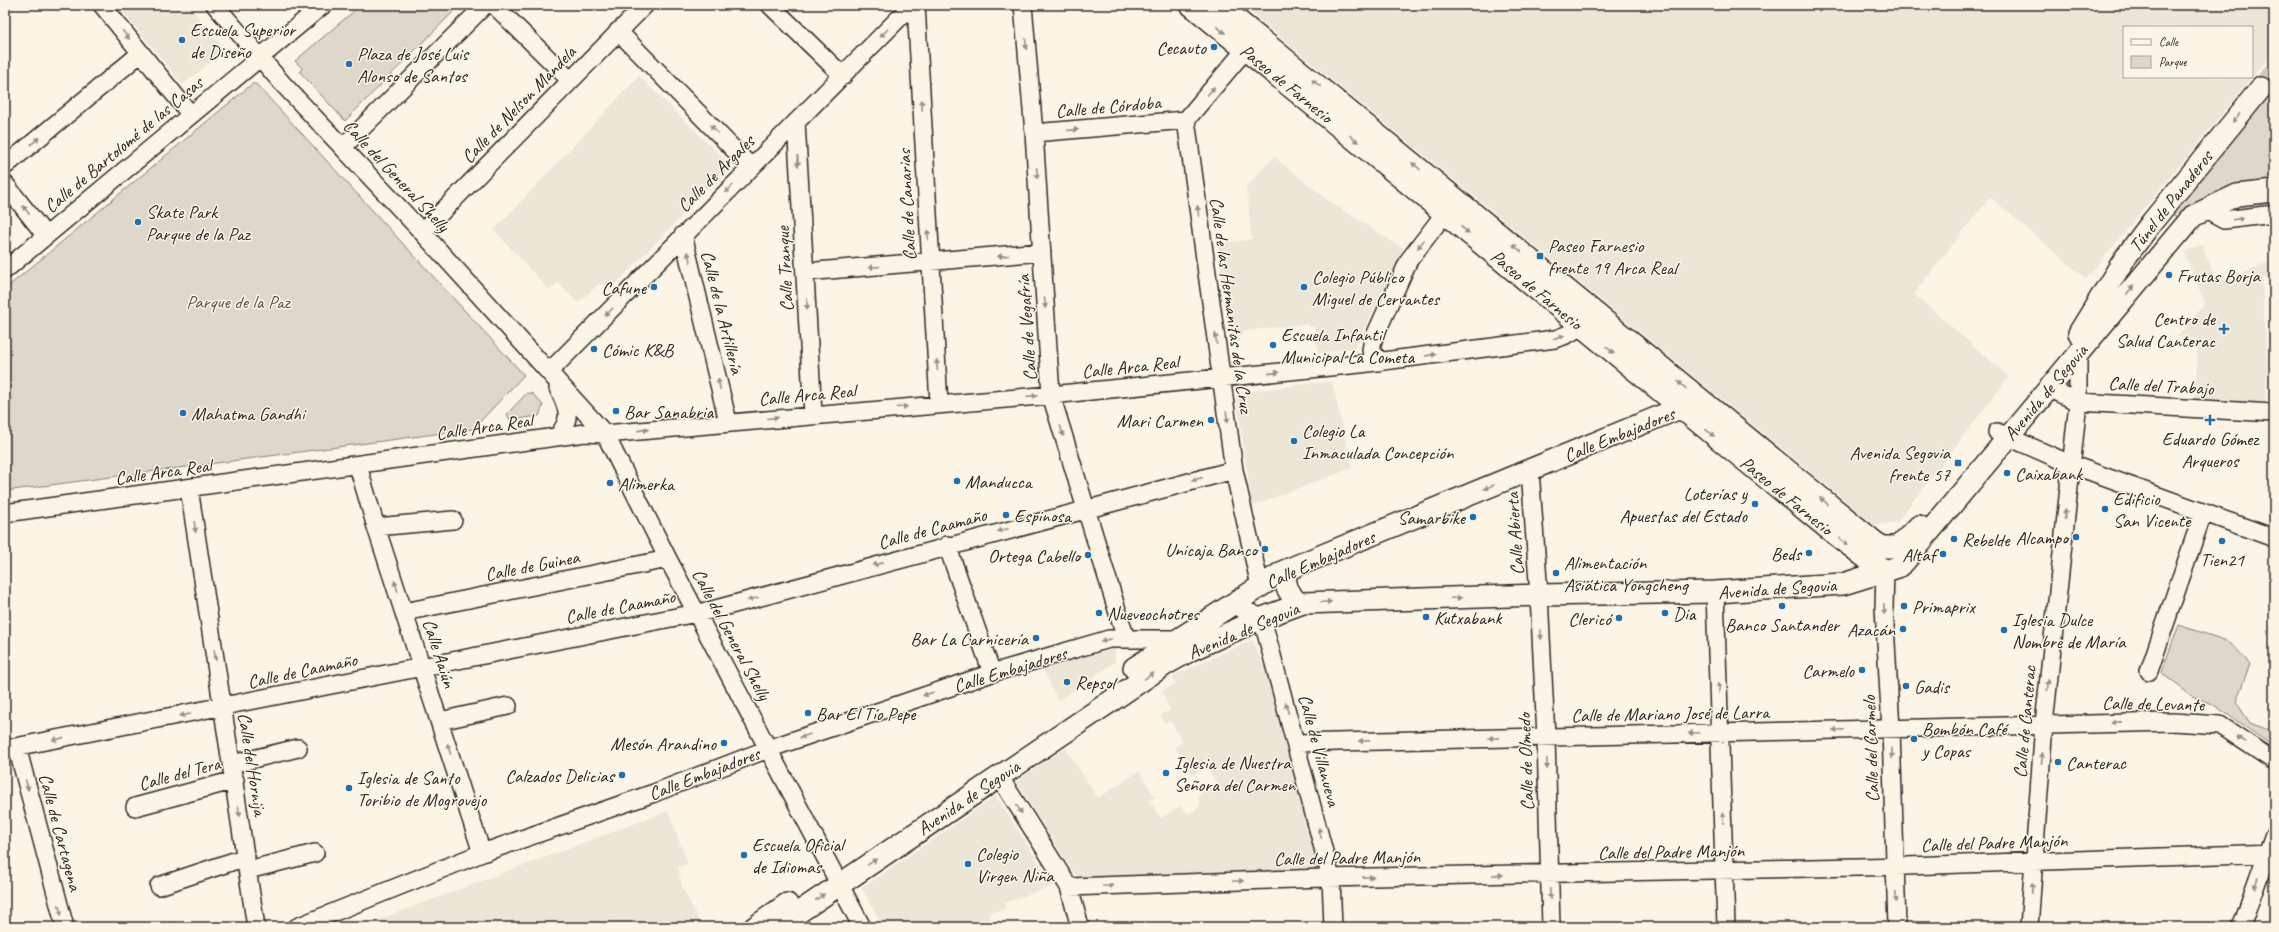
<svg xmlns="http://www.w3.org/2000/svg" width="2279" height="932" font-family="Caveat,sans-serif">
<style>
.built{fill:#ece6d7;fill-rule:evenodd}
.green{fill:#ded8ca;stroke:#84827a}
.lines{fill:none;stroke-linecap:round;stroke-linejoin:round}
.major-tunnel{stroke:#d2cdc0;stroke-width:21;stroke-dasharray:21 10;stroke-linecap:butt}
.minor-casing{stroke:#2b2b2b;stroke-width:20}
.major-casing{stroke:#2b2b2b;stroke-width:24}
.minor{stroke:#fcf5e5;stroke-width:17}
.major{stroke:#fcf5e5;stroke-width:21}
.oneway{fill:#949088}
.poi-dot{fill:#1f6fb2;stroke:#fcf5e5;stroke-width:1.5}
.labels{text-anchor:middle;stroke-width:3;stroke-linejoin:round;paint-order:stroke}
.poi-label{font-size:19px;fill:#2b2b2b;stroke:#fcf5e5;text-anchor:start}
.street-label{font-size:19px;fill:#2b2b2b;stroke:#fcf5e5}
.park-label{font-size:19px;fill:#585653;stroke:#fcf5e5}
</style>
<rect width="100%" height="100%" fill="#fcf5e5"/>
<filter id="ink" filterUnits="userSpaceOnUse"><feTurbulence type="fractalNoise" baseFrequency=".025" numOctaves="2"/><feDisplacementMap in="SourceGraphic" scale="8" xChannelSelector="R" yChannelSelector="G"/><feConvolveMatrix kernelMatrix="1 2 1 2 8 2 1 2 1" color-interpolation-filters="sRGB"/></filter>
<g filter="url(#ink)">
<path class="built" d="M117,5H188L225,50L183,85Z
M1241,5H2274V51L2086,279L1990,197L1914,294L2009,377L1897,522L1875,525ZM2124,27H2252V77H2124Z
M639,76L731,166L708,189H698L692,196L688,201L693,205L609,291L600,283L578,303L558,283L549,290L494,230Z
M1274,157L1330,202L1404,249L1355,348L1318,353L1314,326L1308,327L1307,324L1243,331V335L1229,337L1218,244L1252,239L1246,187Z
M2202,245L2217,281L2270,262L2271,277L2262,278L2267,369L2265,403L2195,399L2198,339L2177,337L2205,303L2184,252Z
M1332,381L1352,468L1252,506L1236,393Z
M1252,640L1268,676L1322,871L1077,878L1016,782L1065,748L1098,798L1139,771L1155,797L1149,801L1161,818L1180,806L1184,812L1190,813L1199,807L1200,801L1197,796L1217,783L1206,767L1193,775L1175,747L1183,742L1170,721L1164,723L1161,715L1170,710L1162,691L1176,684L1173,676Z
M1115,644V662L1058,701L1040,663Z
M996,796L1054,886L1004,903L1006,908L988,914L990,918L966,927H883L862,888Z
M668,811L688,864L678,867L682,886L702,927H359Z"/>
<path class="green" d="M361,5H460L345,121L300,72L302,68L295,61Z
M252,84H256L524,375L473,429L5,491V289Z
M2274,84V185L2181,221L2170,212Z
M527,393L533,394L543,405L539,416L510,420L507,414Z
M2179,625L2230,642L2250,664L2236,702L2250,723L2274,732V747L2214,705L2192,696L2161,673Z"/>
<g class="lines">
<path class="major-tunnel" d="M2261,88L2274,72"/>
<defs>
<path id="minor" d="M102,5L191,115
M215,5L282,83L422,232L605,434L668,559L862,927
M494,5L570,80
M770,5L843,76
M916,5L939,404
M1023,5L1034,133L1051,395L1126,639
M618,31L751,167
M1245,50L1186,120L1234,470L1260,586
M796,122L813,414
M1034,133L1186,120
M343,147L485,5
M5,166L141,53
M5,184L46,236
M2204,209L2224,220L2274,214
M422,232L645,5
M683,235L728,422
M5,270L323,5
M805,272L1042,252
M1380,362L1371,350L1373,340L1409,260L1445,213
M549,372L912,5
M2048,388L2078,402L2274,413
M1997,432L2070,464L2274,538
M557,437C573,418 568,409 558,388
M358,466L376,527L482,853
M1530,470L1539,595L1546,737L1551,927
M189,488L256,927
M5,513L585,433L605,434L1051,395L1360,364L1555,339C1568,335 1584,329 1581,313
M376,527L453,520
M947,545L992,673
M1885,570L1884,608L1891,729L1897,927
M1715,592L1726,927
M1231,604L1262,618L1331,878L1333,927
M404,612L668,559
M2149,671L2203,513
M440,721L508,706
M1296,743L2173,722L2220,725L2274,761
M17,747L65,927
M5,749L712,610L1234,470
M232,764L298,748
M999,776L1069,887L1080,927
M135,807L235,780
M248,870L315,853
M159,886L246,857
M1069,887L1324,878L1907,866L2274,853
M297,927L482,853L654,793L768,749L992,673L1109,639H1176
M2029,927L2044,724L2078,402V353
M2241,927L2274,834"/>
<path id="major" d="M1191,5L1826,527L1875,565L1885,570
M1219,5L1876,543L1883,547H1898L1919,526
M2079,333L2125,258L2152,222L2261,88
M1284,571L1287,588L1297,604
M1134,668L1284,571L1680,408L1690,406L1712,410
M755,927L787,904
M777,927L1166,664L1191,650L1262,618L1303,603L1539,595L1715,592L1843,584L1898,567L1904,562L2193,216L2237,195L2274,191"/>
</defs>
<use href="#minor" class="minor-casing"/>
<use href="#major" class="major-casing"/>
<use href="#minor" class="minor"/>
<use href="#major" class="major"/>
</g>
<defs><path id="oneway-solid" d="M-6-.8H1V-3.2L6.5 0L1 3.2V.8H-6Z"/></defs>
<g class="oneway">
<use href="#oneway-solid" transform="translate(1221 30) rotate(39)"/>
<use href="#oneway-solid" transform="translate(884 33) rotate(134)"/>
<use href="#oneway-solid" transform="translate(126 35) rotate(51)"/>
<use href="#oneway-solid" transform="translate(1026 44) rotate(85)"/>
<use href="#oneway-solid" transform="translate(1316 83) rotate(-141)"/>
<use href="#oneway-solid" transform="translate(1211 91) rotate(-50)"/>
<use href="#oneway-solid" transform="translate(922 105) rotate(-93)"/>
<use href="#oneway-solid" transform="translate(2236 118) rotate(129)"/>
<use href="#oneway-solid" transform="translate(714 129) rotate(-134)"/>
<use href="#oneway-solid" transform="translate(1073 130) rotate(-5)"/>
<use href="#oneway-solid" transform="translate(1354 139) rotate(39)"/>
<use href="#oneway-solid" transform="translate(35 141) rotate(-40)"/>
<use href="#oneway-solid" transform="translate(798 161) rotate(87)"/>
<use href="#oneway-solid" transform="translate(1416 166) rotate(-141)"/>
<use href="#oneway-solid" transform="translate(1037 173) rotate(86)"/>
<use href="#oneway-solid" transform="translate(729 189) rotate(135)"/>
<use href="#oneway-solid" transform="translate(26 210) rotate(-128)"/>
<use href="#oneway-solid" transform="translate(1198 211) rotate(-98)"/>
<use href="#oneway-solid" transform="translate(2238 219) rotate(-7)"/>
<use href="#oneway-solid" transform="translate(1465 230) rotate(40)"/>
<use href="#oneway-solid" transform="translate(928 235) rotate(-93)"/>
<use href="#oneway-solid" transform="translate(1421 244) rotate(128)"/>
<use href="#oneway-solid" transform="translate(1517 248) rotate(-141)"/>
<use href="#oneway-solid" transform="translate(1003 256) rotate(175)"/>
<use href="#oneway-solid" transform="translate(689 257) rotate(-104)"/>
<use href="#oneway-solid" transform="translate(874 267) rotate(176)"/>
<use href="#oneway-solid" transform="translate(2130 290) rotate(-50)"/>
<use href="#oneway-solid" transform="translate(1045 303) rotate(86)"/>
<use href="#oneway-solid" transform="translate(807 304) rotate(87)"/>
<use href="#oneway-solid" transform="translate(609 312) rotate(135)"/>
<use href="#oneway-solid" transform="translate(1559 337) rotate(-16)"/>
<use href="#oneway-solid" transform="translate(1216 339) rotate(-98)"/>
<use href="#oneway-solid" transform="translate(1610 350) rotate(40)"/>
<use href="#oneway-solid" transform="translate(1431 355) rotate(-8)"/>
<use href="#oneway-solid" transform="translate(937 365) rotate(-94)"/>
<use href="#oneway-solid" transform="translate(1274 373) rotate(-6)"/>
<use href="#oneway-solid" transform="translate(719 384) rotate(-104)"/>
<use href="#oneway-solid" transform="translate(1682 385) rotate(-140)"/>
<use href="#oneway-solid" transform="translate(1032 396) rotate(-5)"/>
<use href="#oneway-solid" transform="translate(902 407) rotate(-5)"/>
<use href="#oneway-solid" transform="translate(1227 417) rotate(82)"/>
<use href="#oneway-solid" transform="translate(773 418) rotate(-5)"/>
<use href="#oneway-solid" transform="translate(643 430) rotate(-6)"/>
<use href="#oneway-solid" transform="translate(1062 431) rotate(73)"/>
<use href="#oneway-solid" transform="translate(1710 433) rotate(39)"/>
<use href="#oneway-solid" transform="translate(1197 479) rotate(165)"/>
<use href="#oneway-solid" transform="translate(1489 487) rotate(158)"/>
<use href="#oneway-solid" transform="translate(1824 501) rotate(-141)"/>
<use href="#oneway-solid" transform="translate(2065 514) rotate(-85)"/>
<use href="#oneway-solid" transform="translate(195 527) rotate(82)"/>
<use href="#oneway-solid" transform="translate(1003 530) rotate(165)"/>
<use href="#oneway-solid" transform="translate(1844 542) rotate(39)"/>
<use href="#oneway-solid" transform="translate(878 564) rotate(165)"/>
<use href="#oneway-solid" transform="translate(396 586) rotate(-108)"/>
<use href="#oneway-solid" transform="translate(1456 598) rotate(-2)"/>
<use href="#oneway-solid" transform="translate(753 599) rotate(166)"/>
<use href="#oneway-solid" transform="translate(1326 602) rotate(-2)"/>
<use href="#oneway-solid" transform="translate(1884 609) rotate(88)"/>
<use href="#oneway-solid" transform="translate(1541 634) rotate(87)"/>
<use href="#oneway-solid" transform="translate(1106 640) rotate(168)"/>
<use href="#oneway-solid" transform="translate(215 655) rotate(80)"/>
<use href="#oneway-solid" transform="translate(1149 676) rotate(-34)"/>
<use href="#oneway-solid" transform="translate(2048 685) rotate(-84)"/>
<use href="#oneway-solid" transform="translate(1719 688) rotate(-92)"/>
<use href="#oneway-solid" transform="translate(928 694) rotate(161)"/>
<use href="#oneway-solid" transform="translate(1287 708) rotate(-105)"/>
<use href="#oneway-solid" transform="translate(185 715) rotate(169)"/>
<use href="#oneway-solid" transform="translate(2116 722) rotate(179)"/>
<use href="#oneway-solid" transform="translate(1838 730) rotate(179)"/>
<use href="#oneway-solid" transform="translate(1694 733) rotate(178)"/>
<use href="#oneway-solid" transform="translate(805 736) rotate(161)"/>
<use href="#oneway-solid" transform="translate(1494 738) rotate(179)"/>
<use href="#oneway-solid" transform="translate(58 739) rotate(169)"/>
<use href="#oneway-solid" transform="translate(2241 739) rotate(-147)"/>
<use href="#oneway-solid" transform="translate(1364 741) rotate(179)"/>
<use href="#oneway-solid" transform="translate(449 749) rotate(-107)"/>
<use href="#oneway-solid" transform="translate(1892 753) rotate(89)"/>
<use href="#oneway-solid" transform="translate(2042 758) rotate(-85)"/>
<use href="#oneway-solid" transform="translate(1547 764) rotate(89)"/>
<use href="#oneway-solid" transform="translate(27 785) rotate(75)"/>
<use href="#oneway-solid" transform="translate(1019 809) rotate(58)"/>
<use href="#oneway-solid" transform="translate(239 811) rotate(81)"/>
<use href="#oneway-solid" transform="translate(1723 818) rotate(-91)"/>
<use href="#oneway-solid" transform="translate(1320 833) rotate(-104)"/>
<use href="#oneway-solid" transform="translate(872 862) rotate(-34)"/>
<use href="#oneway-solid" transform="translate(1498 875) rotate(-1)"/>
<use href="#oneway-solid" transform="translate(1368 877) rotate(-1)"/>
<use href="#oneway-solid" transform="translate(1238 881) rotate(-2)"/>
<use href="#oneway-solid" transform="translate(2256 883) rotate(109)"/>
<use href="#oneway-solid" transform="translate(1108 886) rotate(-2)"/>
<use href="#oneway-solid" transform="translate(2032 888) rotate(-86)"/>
<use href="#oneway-solid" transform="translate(1550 894) rotate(88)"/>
<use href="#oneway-solid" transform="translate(820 897) rotate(-34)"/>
<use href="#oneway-solid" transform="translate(1896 897) rotate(87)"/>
<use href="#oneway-solid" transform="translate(60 910) rotate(75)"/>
</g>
</g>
<g class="poi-dot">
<circle cx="182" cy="40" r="4"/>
<circle cx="1214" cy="47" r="4"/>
<circle cx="349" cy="64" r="4"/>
<circle cx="138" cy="222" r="4"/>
<rect x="1536" y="252" width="8" height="8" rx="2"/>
<circle cx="2169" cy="275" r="4"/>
<circle cx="654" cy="287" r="4"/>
<circle cx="1304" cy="287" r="4"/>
<path d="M2222 323h4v4h4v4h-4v4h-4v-4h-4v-4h4z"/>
<circle cx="1273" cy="345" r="4"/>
<circle cx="594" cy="349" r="4"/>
<circle cx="616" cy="411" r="4"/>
<circle cx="183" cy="413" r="4"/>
<circle cx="1211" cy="420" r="4"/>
<path d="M2208 414h4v4h4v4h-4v4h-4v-4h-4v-4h4z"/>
<circle cx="1294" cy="441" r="4"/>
<rect x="1954" y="459" width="8" height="8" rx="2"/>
<circle cx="2007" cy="473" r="4"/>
<circle cx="957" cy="481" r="4"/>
<circle cx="610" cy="483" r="4"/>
<circle cx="1755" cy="504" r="4"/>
<circle cx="2105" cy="509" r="4"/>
<circle cx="1006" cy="515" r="4"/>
<circle cx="1473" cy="517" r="4"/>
<circle cx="2076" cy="537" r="4"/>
<circle cx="1954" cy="539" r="4"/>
<circle cx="2222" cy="541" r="4"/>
<circle cx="1265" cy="549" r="4"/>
<circle cx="1809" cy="553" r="4"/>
<circle cx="1943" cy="554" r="4"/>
<circle cx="1088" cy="555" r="4"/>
<circle cx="1556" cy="573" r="4"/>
<circle cx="1782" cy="606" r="4"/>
<circle cx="1904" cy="606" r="4"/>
<circle cx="1099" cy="613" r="4"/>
<circle cx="1665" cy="613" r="4"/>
<circle cx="1426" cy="617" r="4"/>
<circle cx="1619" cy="618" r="4"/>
<circle cx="1903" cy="629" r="4"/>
<circle cx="2004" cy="630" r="4"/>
<circle cx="1036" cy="638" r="4"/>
<circle cx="1862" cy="670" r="4"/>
<circle cx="1067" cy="682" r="4"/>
<circle cx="1906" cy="686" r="4"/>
<circle cx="808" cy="713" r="4"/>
<circle cx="1914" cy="739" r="4"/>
<circle cx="724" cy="743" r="4"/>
<circle cx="2058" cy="762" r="4"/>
<circle cx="1166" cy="773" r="4"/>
<circle cx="622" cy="775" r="4"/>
<circle cx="349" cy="788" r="4"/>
<circle cx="744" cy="855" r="4"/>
<circle cx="968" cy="864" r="4"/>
</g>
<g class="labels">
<g class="poi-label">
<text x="190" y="36">Escuela Superior<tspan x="190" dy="22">de Diseño</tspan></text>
<text x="1206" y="54" text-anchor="end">Cecauto</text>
<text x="357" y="60">Plaza de José Luis<tspan x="357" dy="22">Alonso de Santos</tspan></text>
<text x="146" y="218">Skate Park<tspan x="146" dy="22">Parque de la Paz</tspan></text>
<text x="1548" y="252">Paseo Farnesio<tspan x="1548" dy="22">frente 19 Arca Real</tspan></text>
<text x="2177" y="282">Frutas Borja</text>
<text x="1312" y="283">Colegio Público<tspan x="1312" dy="22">Miguel de Cervantes</tspan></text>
<text x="646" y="294" text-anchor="end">Cafune</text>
<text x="2215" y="325" text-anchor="end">Centro de<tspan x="2215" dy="22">Salud Canterac</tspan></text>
<text x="1281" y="341">Escuela Infantil<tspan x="1281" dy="22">Municipal La Cometa</tspan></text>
<text x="602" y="356">Cómic K&amp;B</text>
<text x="624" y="418">Bar Sanabria</text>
<text x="191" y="420">Mahatma Gandhi</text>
<text x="1203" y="427" text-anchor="end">Mari Carmen</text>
<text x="1302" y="437">Colegio La<tspan x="1302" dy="22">Inmaculada Concepción</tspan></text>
<text x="2210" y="445" text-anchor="middle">Eduardo Gómez<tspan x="2210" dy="22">Arqueros</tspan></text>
<text x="1950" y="459" text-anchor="end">Avenida Segovia<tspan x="1950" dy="22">frente 57</tspan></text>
<text x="2015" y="480">Caixabank</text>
<text x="965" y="488">Manducca</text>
<text x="618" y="490">Alimerka</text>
<text x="1747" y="500" text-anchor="end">Loterías y<tspan x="1747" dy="22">Apuestas del Estado</tspan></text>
<text x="2113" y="505">Edificio<tspan x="2113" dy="22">San Vicente</tspan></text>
<text x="1014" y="522">Espinosa</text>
<text x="1465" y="524" text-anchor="end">Samarbike</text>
<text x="2068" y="544" text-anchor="end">Alcampo</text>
<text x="1962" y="546">Rebelde</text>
<text x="1257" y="556" text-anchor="end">Unicaja Banco</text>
<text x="1801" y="560" text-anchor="end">Beds</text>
<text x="1935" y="561" text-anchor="end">Altaf</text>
<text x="1080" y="562" text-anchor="end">Ortega Cabello</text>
<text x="2222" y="566" text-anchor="middle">Tien21</text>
<text x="1564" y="569">Alimentación<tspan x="1564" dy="22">Asiática Yongcheng</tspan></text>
<text x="1912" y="613">Primaprix</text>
<text x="1107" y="620">Nueveochotres</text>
<text x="1673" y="620">Dia</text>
<text x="1434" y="624">Kutxabank</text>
<text x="1611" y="625" text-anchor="end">Clericó</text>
<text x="2012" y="626">Iglesia Dulce<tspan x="2012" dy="22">Nombre de María</tspan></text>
<text x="1782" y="631" text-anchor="middle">Banco Santander</text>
<text x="1895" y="636" text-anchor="end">Azacán</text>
<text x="1028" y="645" text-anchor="end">Bar La Carnicería</text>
<text x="1854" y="677" text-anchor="end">Carmelo</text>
<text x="1075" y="689">Repsol</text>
<text x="1914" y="693">Gadis</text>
<text x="816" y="720">Bar El Tío Pepe</text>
<text x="1922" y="735">Bombón Café<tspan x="1922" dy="22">y Copas</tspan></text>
<text x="716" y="750" text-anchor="end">Mesón Arandino</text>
<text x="1174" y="769">Iglesia de Nuestra<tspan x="1174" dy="22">Señora del Carmen</tspan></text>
<text x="2066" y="769">Canterac</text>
<text x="614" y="782" text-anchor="end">Calzados Delicias</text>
<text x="357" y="784">Iglesia de Santo<tspan x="357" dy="22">Toribio de Mogrovejo</tspan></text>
<text x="752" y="851">Escuela Oficial<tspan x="752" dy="22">de Idiomas</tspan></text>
<text x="976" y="860">Colegio<tspan x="976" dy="22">Virgen Niña</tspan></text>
</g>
<g class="street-label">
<text transform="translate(1287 83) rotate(39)" y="7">Paseo de Farnesio</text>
<text transform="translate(518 104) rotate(-46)" y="7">Calle de Nelson Mandela</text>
<text transform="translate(1108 106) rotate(-5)" y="7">Calle de Córdoba</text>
<text transform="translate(123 144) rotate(-40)" y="7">Calle de Bartolomé de las Casas</text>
<text transform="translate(715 173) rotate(-45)" y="7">Calle de Argales</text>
<text transform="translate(397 175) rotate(47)" y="7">Calle del General Shelly</text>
<text transform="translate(2170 201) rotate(-52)" y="7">Túnel de Panaderos</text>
<text transform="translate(906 205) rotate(-93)" y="7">Calle de Canarias</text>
<text transform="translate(784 269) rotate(-93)" y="7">Calle Tranque</text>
<text transform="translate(1537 289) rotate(40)" y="7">Paseo de Farnesio</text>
<text transform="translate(1232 305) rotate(82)" y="7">Calle de las Hermanitas de la Cruz</text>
<text transform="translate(723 312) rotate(76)" y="7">Calle de la Artillería</text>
<text transform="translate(1026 328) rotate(-94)" y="7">Calle de Vegafría</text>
<text transform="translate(1130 366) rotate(-6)" y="7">Calle Arca Real</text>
<text transform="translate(2161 385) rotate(3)" y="7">Calle del Trabajo</text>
<text transform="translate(2045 392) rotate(-50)" y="7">Avenida de Segovia</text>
<text transform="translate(807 394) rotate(-5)" y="7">Calle Arca Real</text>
<text transform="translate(484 426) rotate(-8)" y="7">Calle Arca Real</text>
<text transform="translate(1619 434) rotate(-22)" y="7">Calle Embajadores</text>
<text transform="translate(163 471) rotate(-8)" y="7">Calle Arca Real</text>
<text transform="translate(1787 495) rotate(39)" y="7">Paseo de Farnesio</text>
<text transform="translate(932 528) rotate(-15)" y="7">Calle de Caamaño</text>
<text transform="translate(1514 534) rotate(-94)" y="7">Calle Abierta</text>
<text transform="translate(1320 559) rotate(-24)" y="7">Calle Embajadores</text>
<text transform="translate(532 565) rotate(-11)" y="7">Calle de Guinea</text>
<text transform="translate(1777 588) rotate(-4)" y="7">Avenida de Segovia</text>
<text transform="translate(620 606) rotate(-11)" y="7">Calle de Caamaño</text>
<text transform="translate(1243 630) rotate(-23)" y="7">Avenida de Segovia</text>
<text transform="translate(732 634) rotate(62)" y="7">Calle del General Shelly</text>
<text transform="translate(440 653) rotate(72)" y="7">Calle Aaiún</text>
<text transform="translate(1010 669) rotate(-17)" y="7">Calle Embajadores</text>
<text transform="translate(302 670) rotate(-12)" y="7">Calle de Caamaño</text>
<text transform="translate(2153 703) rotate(1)" y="7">Calle de Levante</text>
<text transform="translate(1670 713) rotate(-1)" y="7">Calle de Mariano José de Larra</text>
<text transform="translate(2024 722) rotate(-85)" y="7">Calle de Canterac</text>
<text transform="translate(1870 749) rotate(-92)" y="7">Calle del Carmelo</text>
<text transform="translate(1320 750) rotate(75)" y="7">Calle de Villanueva</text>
<text transform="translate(1525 762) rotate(-92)" y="7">Calle de Olmedo</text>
<text transform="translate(253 764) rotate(81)" y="7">Calle del Hornija</text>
<text transform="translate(179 773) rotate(-15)" y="7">Calle del Tera</text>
<text transform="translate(704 773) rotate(-21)" y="7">Calle Embajadores</text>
<text transform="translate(968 797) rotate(-34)" y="7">Avenida de Segovia</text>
<text transform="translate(61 832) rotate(75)" y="7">Calle de Cartagena</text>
<text transform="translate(1994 842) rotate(-2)" y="7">Calle del Padre Manjón</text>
<text transform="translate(1671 851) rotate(-1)" y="7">Calle del Padre Manjón</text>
<text transform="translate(1347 857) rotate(-1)" y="7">Calle del Padre Manjón</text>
</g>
<g class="park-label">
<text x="238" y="308">Parque de la Paz</text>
</g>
</g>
<rect width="2279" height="932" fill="none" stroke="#fcf5e5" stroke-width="20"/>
<rect x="10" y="10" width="2259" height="912" fill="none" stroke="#2b2b2b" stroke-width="1.5" filter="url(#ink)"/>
<rect x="2123" y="26" width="130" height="52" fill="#fcf5e5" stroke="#a8a49b"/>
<rect x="2131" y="39" width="20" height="6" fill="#fcf5e5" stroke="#a8a49b"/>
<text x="2159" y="46" font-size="12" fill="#2b2b2b">Calle</text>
<rect x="2131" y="56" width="20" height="12" fill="#ded8ca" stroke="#a8a49b"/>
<text x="2159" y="66" font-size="12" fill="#2b2b2b">Parque</text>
</svg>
